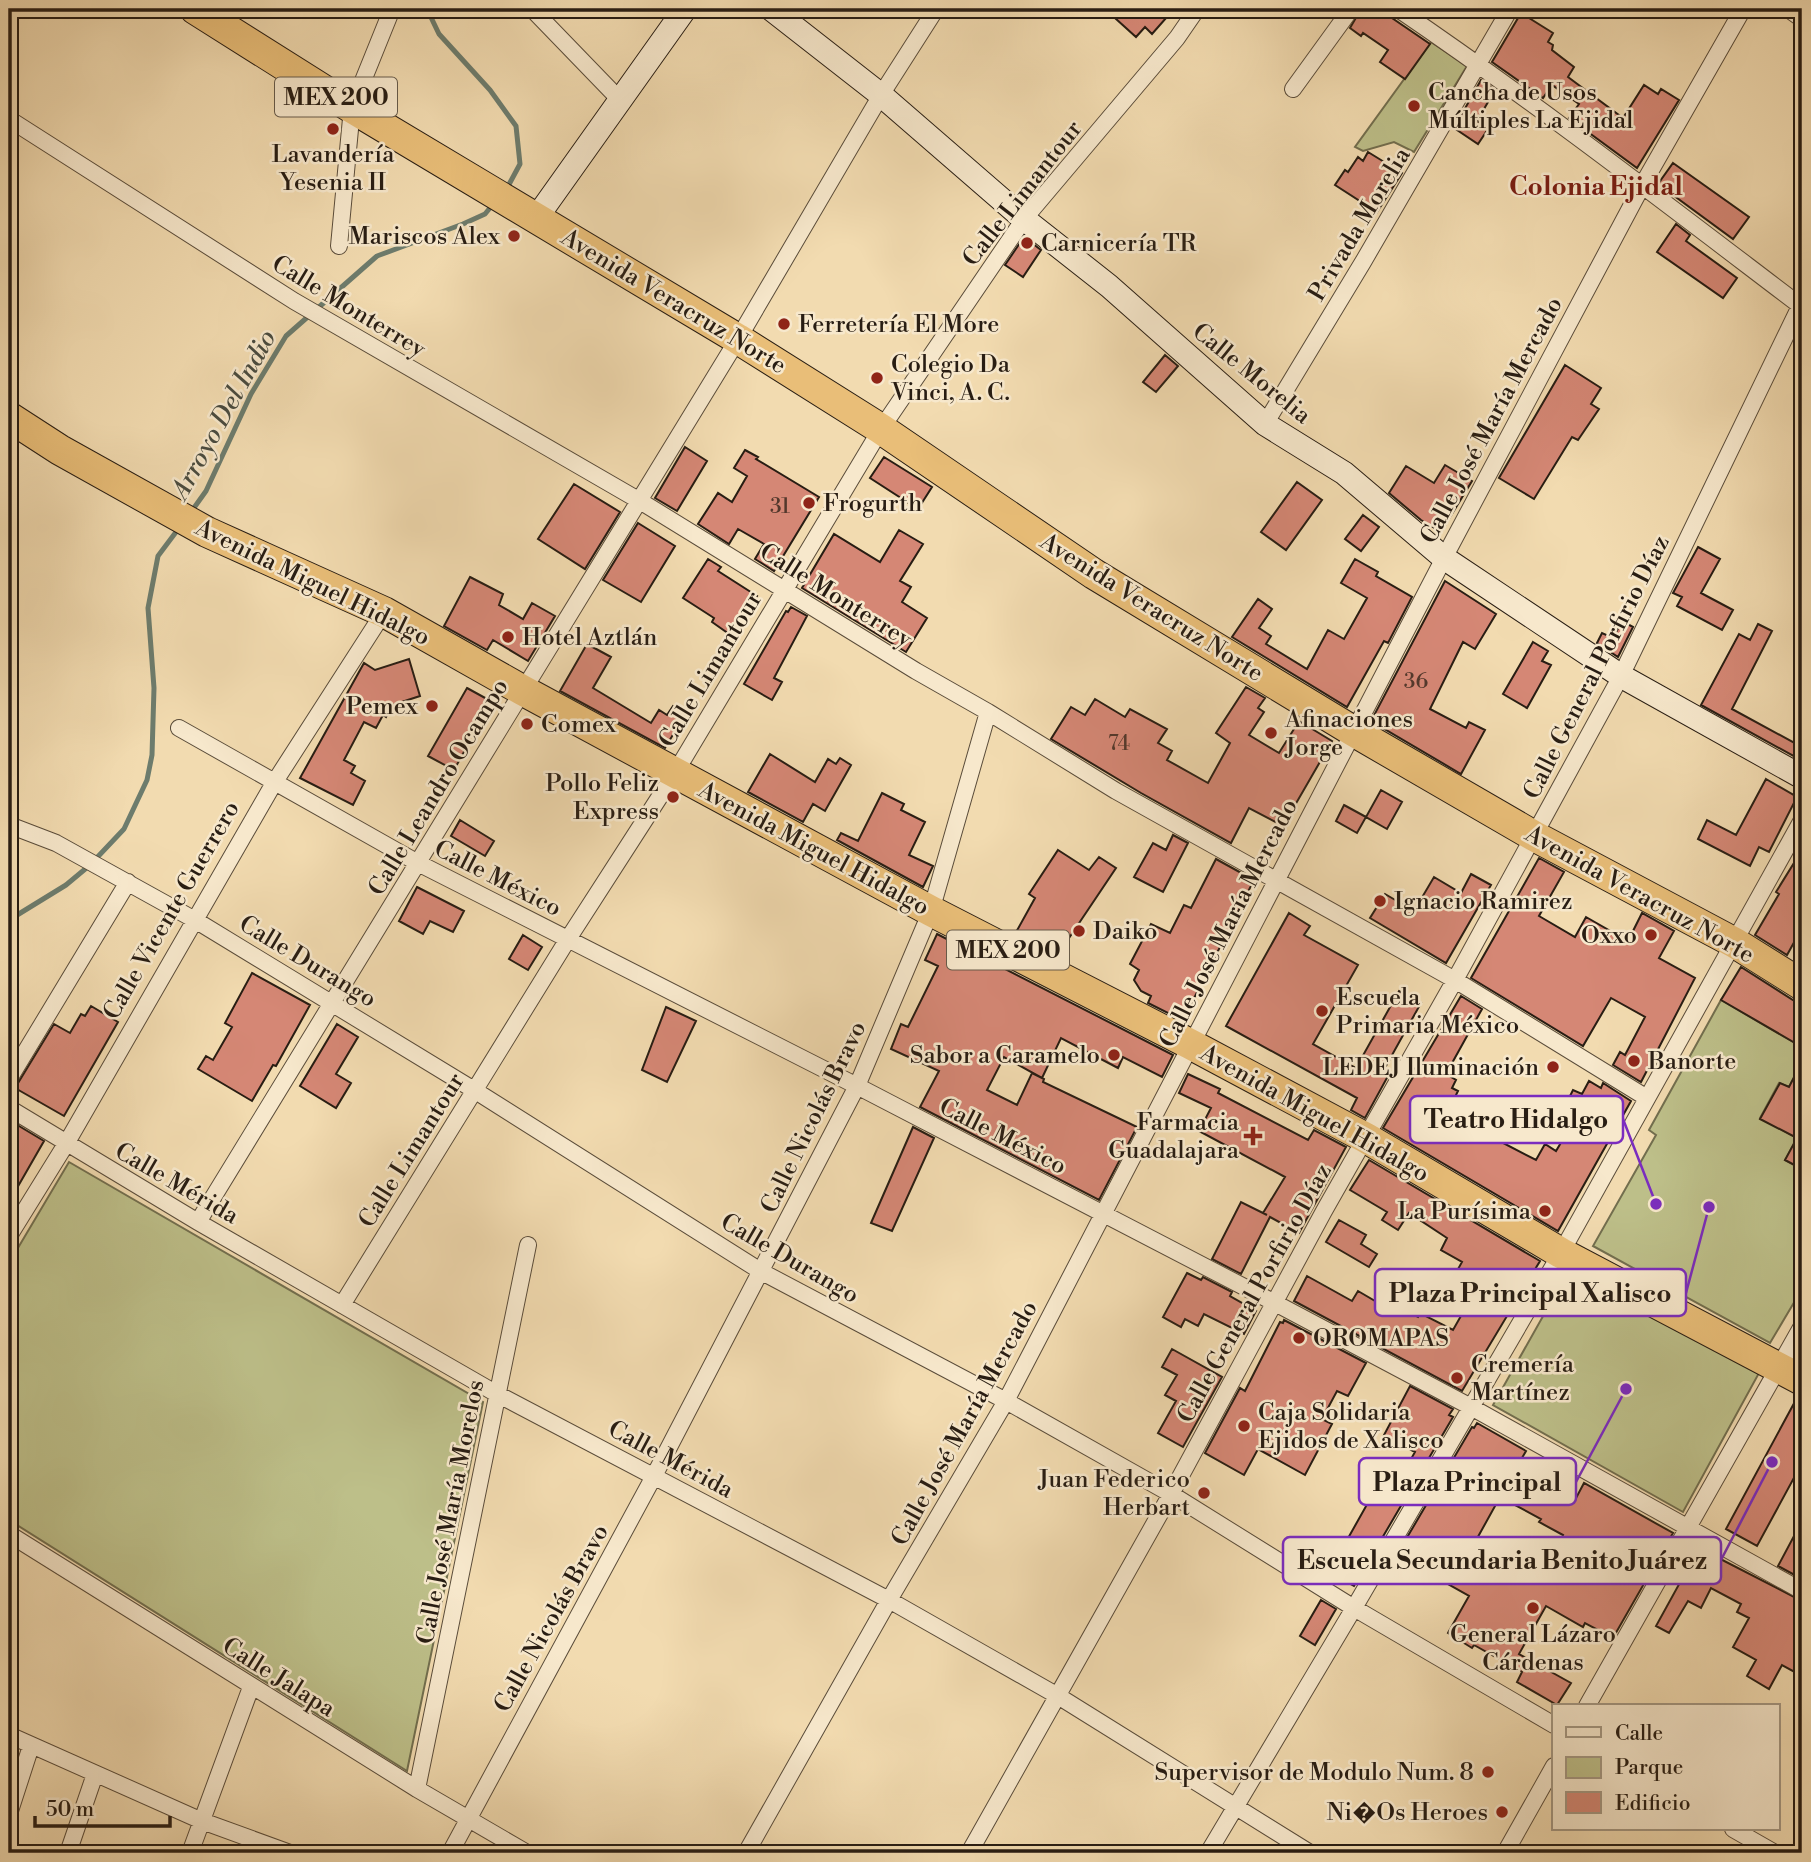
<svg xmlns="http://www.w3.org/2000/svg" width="1811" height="1862" font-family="'Libre Bodoni',serif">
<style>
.green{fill:#bdbf89;stroke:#726e4e;stroke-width:2}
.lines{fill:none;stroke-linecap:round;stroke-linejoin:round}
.stream{stroke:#6d7c6d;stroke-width:5}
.building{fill:#d58775;stroke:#281d13;stroke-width:2;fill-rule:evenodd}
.street-casing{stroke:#5a4c3a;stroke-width:18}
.secondary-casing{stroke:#281d13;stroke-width:25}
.highway-casing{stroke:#281d13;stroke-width:32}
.street{stroke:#f7e8cc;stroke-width:16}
.secondary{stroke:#f7e8cc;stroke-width:23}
.highway{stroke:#e9be78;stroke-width:30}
.poi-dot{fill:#8f2418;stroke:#f7e8cc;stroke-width:2.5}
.labels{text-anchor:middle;stroke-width:5;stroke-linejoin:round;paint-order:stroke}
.number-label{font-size:21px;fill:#53382c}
.shield{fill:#f7e8cc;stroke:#665a4a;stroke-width:2}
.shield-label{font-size:23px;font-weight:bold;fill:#281d13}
.poi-label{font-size:24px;fill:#281d13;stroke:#f7e8cc;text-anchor:start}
.street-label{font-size:24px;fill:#281d13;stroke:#f7e8cc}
.neighbourhood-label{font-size:26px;font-weight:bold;fill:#7a1f14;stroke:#f7e8cc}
.water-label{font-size:26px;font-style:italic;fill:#4a4c40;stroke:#f7e8cc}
.leader{fill:none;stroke:#7b2cbf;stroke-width:2.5}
.callout-dot{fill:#7b2cbf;stroke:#f7e8cc;stroke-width:2.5}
.callout{fill:#f7e8cc;stroke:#7b2cbf;stroke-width:2.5}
.callout-label{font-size:26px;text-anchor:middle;font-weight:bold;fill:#281d13}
</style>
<rect width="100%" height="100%" fill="#f2dbb0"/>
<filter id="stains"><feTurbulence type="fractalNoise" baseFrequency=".00286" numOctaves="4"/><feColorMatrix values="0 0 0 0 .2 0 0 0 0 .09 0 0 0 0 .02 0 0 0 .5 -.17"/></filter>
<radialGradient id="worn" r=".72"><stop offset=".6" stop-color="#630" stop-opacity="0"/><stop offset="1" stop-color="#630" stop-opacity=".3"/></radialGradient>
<path class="green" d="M1431,42L1467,66L1414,152L1394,142L1363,151L1355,147Z
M1721,1000L1802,1047V1062L1789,1087L1779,1083L1760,1118L1797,1138L1785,1160L1802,1169V1289L1770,1343L1593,1246L1656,1135L1649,1130Z
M69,1162L483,1402L407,1771L9,1520V1263Z
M1569,1270L1759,1373L1683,1512L1493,1405Z"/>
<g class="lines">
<path class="stream" d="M427,9L439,34L490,90L516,126L520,164L506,190
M191,512L206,491L251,394L286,336L377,256L463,224L485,214L494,203
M9,920L66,885L90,865L124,829L147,780L152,755L154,688L148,608L158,556L179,528"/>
</g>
<path class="building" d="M1105,9H1174L1152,34L1145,27L1136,37Z
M1361,9H1384L1392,18L1430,44L1405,79L1380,62L1388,50L1363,33L1361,36L1350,28Z
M1521,13L1553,33L1548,42L1553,45L1552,50L1574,67L1568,77L1623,118L1644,85L1658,94L1661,89L1679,100L1637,168L1569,118L1579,104L1552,85L1543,98L1492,62Z
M1481,80L1495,90L1477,121L1488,129L1478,144L1454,128Z
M1368,152L1402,173L1377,212L1335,185L1345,170L1348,172L1358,157L1363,161Z
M1673,163L1749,217L1733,239L1658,184Z
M1676,224L1690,235L1686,241L1737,278L1723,298L1657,252Z
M1024,237L1041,250L1023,277L1005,265Z
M1165,355L1178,366L1156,392L1143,382Z
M1565,365L1601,388L1591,404L1599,409L1578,440L1572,437L1534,499L1499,478Z
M685,447L707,461L677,511L655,498Z
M745,450L758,457L756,459L819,497L774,571L755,559L764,544L738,529L729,544L698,524L718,493L732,502L747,476L734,468Z
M884,457L932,487L918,509L870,478Z
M1445,465L1472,481L1441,532L1421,520L1389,493L1406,466L1434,483Z
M1297,482L1322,500L1286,550L1261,532Z
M574,484L620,512L585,569L538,539Z
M1363,515L1379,527L1361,551L1345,539Z
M638,523L675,546L641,602L603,580Z
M899,530L923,544L900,581L911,587L902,602L927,618L906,652L802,588L834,534L880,562Z
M1698,547L1720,559L1701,593L1733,610L1722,630L1677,606L1682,597L1673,593Z
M708,559L721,567L718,571L757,596L732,636L712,622L714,618L683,598Z
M1355,559L1378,572L1376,576L1412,597L1388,643L1384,641L1347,707L1232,637L1258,599L1272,609L1259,628L1271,636L1266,644L1307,669L1328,630L1344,639L1367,598L1341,583Z
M470,577L503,594L499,605L523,619L532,603L555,616L528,661L493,640L487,650L444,626Z
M1445,581L1496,614L1475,649L1463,642L1430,709L1466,728L1469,722L1485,730L1461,774L1371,721Z
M791,607L807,616L774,678L782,682L772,700L744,684L786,611L788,612Z
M1622,621L1633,627L1618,657L1597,643L1602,633L1613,638Z
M1758,624L1772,631L1732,709L1802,747L1799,759L1701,705L1739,634L1750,640Z
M1533,642L1548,651L1542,661L1551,665L1527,708L1503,694Z
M587,644L611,657L593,688L651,723L659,710L667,715L673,706L686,713L665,748L560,691Z
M409,659L420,696L392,705L386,717L383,715L376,728L364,722L344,760L355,766L351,773L365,781L353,805L300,778L364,663L375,670Z
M1246,687L1265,698L1258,708L1264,712L1249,735L1279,753L1299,721L1332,741L1283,826L1249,808L1231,843L1141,793L1051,739L1071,707L1085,715L1095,699L1125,717L1130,709L1167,729L1158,743L1172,751L1167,760L1208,783L1230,743L1216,733Z
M467,688L487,699L460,747L465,750L454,770L428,756Z
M770,754L815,782L828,759L836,764L840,758L851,765L825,811L813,804L803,822L748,792Z
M1766,779L1797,797L1769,852L1759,847L1750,866L1698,839L1707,820L1736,835Z
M1381,790L1402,802L1387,829L1366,817Z
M882,793L904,804L901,810L925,822L909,855L933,866L923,887L837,840L841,833L858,841Z
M1344,805L1366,817L1357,833L1336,821Z
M460,820L494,841L485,856L451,836Z
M1173,835L1188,843L1163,892L1134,877L1153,843L1166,850Z
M1058,850L1089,870L1099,857L1116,868L1057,956L1035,942L1034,944L1015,934L1035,898L1029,894Z
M1802,850V928L1787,955L1755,935L1779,894L1776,892Z
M1539,858L1564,872L1539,916L1575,937L1586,917L1628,941L1642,913L1674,931L1659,958L1695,978L1641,1082L1613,1065L1620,1052L1625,1055L1645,1017L1611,998L1583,1046L1471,978Z
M1216,859L1254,880L1184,1018L1180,1019L1148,1003L1151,996L1141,991L1134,980L1139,970L1130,964L1151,924L1170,933L1184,905L1191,908Z
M1471,874L1491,885L1446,963L1370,918L1385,894L1414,911L1434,877L1461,893Z
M417,887L464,911L453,932L430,921L423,934L399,921Z
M1289,913L1310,926L1304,935L1358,965L1313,1044L1356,1068L1399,991L1421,1003L1382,1073L1388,1076L1365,1118L1351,1110L1357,1098L1226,1026Z
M937,934L1173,1055L1162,1077L1123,1057L1118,1068L1061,1038L1042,1078L1004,1057L987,1090L1017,1105L1032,1073L1044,1079L1043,1082L1137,1127L1099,1200L920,1107L939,1071L891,1049L901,1024L908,1027L938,966L925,960Z
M523,935L542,947L528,970L509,959Z
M1741,967L1793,1000L1802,1003V1047L1721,1000Z
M252,973L310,1005L276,1066L273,1065L252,1101L198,1069L206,1056L213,1060L232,1027L225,1023Z
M1461,996L1482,1009L1446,1074L1456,1080L1452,1088L1458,1091L1453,1101L1491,1122L1484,1133L1536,1160L1545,1144L1556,1151L1572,1124L1559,1118L1573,1090L1582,1094L1589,1081L1601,1088L1603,1083L1631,1101L1558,1231L1383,1128Z
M91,1006L118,1022L64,1116L15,1088L54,1024L70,1033L81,1014L85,1016Z
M666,1007L696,1021L667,1082L642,1070Z
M337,1024L358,1037L336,1074L351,1083L336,1108L300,1086Z
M1802,1062V1169L1785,1160L1797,1138L1760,1119L1780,1083L1789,1087Z
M1188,1074L1220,1089L1218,1093L1308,1140L1314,1130L1346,1147L1299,1233L1270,1217L1241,1274L1212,1259L1241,1202L1267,1215L1263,1213L1285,1177L1199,1131L1211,1108L1179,1093Z
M9,1120L44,1141L9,1202Z
M913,1127L934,1138L892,1231L871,1223Z
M1369,1160L1540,1261L1462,1391L1294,1301L1307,1276L1352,1301L1358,1291L1394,1312L1397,1306L1418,1317L1420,1313L1453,1330L1466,1307L1444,1294L1462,1262L1441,1250L1447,1238L1409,1213L1398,1230L1382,1220L1387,1212L1350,1190Z
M1339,1220L1366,1235L1361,1244L1377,1254L1369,1267L1326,1242Z
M1187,1273L1201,1280L1203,1277L1232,1292L1230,1296L1256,1311L1244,1334L1204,1314L1198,1326L1185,1319L1181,1327L1163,1317Z
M1284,1320L1366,1363L1348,1396L1337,1391L1322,1419L1332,1424L1305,1475L1258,1449L1244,1475L1205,1453L1240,1388L1245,1391L1280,1322L1283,1323Z
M1172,1349L1222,1377L1183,1447L1158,1433L1176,1401L1165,1395L1177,1375L1162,1367Z
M1410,1386L1453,1409L1449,1415L1453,1417L1354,1586L1329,1572L1383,1476L1397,1484L1415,1452L1384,1435Z
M1798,1396L1802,1397V1463L1757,1546L1726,1529Z
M1477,1423L1526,1451L1515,1470L1574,1502L1584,1483L1673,1533L1613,1638L1585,1623L1583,1627L1546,1606L1519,1654L1571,1683L1557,1705L1517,1682L1522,1672L1474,1645L1472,1648L1448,1633L1469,1596L1407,1561L1412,1552L1402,1546L1472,1427L1474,1428ZM1500,1497L1541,1519L1539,1522L1563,1535L1541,1575L1529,1569L1525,1574L1474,1544Z
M1802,1521V1579L1778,1566Z
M1699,1548L1802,1601V1676L1782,1665L1769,1689L1747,1676L1756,1660L1733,1647L1749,1618L1737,1612L1741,1604L1711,1588L1701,1608L1688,1601L1669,1633L1656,1626Z
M1321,1600L1336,1609L1315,1645L1300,1636Z"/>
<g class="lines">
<defs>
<path id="street" d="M532,9L620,100
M1398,9C1536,103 1669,206 1802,307
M1788,9L1802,19
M1293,89L1351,9
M9,119L294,301L640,501L916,671L988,712L1116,791L1455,980L1647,1098
M339,246L352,108L392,9
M1265,424L1363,262L1510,9
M179,728L418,863L857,1086L1275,1303L1471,1407L1802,1591
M9,825L56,843L195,920L474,1090L762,1272L1006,1401L1171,1494L1354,1608L1554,1725
M9,1079L128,882
M9,1108L198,1222L497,1394L889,1600L1058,1696L1310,1853
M198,1222L738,339L881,95L936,9
M9,1236L66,1144L274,783L384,612
M342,1305L568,939L675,773L881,429L1024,219L1177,38L1197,9
M9,1534L417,1789L527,1853
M1587,1706L1802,1326
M9,1735L202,1821L290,1853
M417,1789L528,1245
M9,1814L31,1746
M1733,1829L1775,1853
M68,1853L95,1774
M190,1853L251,1687
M450,1853L654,1476L857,1086L931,911L988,712
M746,1853L889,1600L1006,1401L1444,558L1643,184L1743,9
M969,1853L1171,1494L1324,1211L1455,980L1621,676L1802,302
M1208,1853L1354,1608L1561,1253L1802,820
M1505,1853L1554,1766"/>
<path id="secondary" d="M771,9L881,95L1024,219L1109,286L1265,424L1344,473L1444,558L1621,676L1802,777
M537,217L685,9"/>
<path id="highway" d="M195,9L352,108L738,339L881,429L1094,574L1353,731L1534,836L1735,943L1802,985
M9,417L60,450L207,532L384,612L522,690L931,911L1190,1044L1366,1138L1561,1253L1802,1380"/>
</defs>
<use href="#street" class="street-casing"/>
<use href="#secondary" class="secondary-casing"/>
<use href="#highway" class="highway-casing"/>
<use href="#street" class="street"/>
<use href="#secondary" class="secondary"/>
<use href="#highway" class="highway"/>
</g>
<g class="poi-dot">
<circle cx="1414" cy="106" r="7"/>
<circle cx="333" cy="129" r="7"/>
<circle cx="514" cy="236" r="7"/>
<circle cx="1027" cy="243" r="7"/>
<circle cx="784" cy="324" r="7"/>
<circle cx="877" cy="378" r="7"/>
<circle cx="809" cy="503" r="7"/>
<circle cx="508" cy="637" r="7"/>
<circle cx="432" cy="706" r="7"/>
<circle cx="527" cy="724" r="7"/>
<circle cx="1271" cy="733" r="7"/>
<circle cx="673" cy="797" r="7"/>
<circle cx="1380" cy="901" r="7"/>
<circle cx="1079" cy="931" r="7"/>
<circle cx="1651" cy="935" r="7"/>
<circle cx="1322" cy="1011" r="7"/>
<circle cx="1114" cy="1055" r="7"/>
<circle cx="1634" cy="1061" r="7"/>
<circle cx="1553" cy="1067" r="7"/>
<path d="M1249.5 1125.5h7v7h7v7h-7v7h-7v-7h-7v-7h7z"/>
<circle cx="1545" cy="1211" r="7"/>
<circle cx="1299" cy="1338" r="7"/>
<circle cx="1457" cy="1378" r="7"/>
<circle cx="1244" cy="1426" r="7"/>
<circle cx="1204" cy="1493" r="7"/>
<circle cx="1533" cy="1608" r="7"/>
<circle cx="1488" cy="1772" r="7"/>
<circle cx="1502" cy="1812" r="7"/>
</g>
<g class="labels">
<g class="number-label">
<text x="780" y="513">31</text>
<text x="1416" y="688">36</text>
<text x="1119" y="750">74</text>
</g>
<g class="shield">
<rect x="275" y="77.5" width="122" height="39" rx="5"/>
<rect x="947" y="930.5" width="122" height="39" rx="5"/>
</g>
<g class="shield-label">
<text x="336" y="105">MEX 200</text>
<text x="1008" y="958">MEX 200</text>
</g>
<g class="poi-label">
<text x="1428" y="100">Cancha de Usos<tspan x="1428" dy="28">Múltiples La Ejidal</tspan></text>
<text x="333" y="162" text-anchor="middle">Lavandería<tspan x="333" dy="28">Yesenia II</tspan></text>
<text x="500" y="244" text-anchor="end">Mariscos Alex</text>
<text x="1041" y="251">Carnicería TR</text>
<text x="798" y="332">Ferretería El More</text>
<text x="891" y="372">Colegio Da<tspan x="891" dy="28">Vinci, A. C.</tspan></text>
<text x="823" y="511">Frogurth</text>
<text x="522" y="645">Hotel Aztlán</text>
<text x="418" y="714" text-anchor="end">Pemex</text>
<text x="1285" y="727">Afinaciones<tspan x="1285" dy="28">Jorge</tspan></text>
<text x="541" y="732">Comex</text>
<text x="659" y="791" text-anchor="end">Pollo Feliz<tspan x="659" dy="28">Express</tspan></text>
<text x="1394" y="909">Ignacio Ramirez</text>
<text x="1093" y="939">Daiko</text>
<text x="1637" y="943" text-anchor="end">Oxxo</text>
<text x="1336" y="1005">Escuela<tspan x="1336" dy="28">Primaria México</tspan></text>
<text x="1100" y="1063" text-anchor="end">Sabor a Caramelo</text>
<text x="1648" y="1069">Banorte</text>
<text x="1539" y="1075" text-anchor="end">LEDEJ Iluminación</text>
<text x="1239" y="1130" text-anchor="end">Farmacia<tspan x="1239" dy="28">Guadalajara</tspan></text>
<text x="1531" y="1219" text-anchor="end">La Purísima</text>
<text x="1313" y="1346">OROMAPAS</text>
<text x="1471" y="1372">Cremería<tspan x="1471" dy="28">Martínez</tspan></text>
<text x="1258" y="1420">Caja Solidaria<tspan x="1258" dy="28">Ejidos de Xalisco</tspan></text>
<text x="1190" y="1487" text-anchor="end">Juan Federico<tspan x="1190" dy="28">Herbart</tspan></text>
<text x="1533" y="1642" text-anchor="middle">General Lázaro<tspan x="1533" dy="28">Cárdenas</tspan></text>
<text x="1474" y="1780" text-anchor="end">Supervisor de Modulo Num. 8</text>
<text x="1488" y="1820" text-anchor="end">Ni�Os Heroes</text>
</g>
<g class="street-label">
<text transform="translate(1022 193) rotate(-52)" y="8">Calle Limantour</text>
<text transform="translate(1359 224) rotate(-59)" y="8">Privada Morelia</text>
<text transform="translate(674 301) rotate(31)" y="8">Avenida Veracruz Norte</text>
<text transform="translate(349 306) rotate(31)" y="8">Calle Monterrey</text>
<text transform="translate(1252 373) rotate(39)" y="8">Calle Morelia</text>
<text transform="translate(1491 420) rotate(-62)" y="8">Calle José María Mercado</text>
<text transform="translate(313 582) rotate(26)" y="8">Avenida Miguel Hidalgo</text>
<text transform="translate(836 595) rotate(32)" y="8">Calle Monterrey</text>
<text transform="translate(1152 607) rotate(32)" y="8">Avenida Veracruz Norte</text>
<text transform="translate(1596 667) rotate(-63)" y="8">Calle General Porfirio Díaz</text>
<text transform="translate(710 669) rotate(-59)" y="8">Calle Limantour</text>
<text transform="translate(438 787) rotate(-59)" y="8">Calle Leandro Ocampo</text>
<text transform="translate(814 848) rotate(28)" y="8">Avenida Miguel Hidalgo</text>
<text transform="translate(498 878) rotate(27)" y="8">Calle México</text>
<text transform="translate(1640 894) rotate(29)" y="8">Avenida Veracruz Norte</text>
<text transform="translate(171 910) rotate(-60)" y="8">Calle Vicente Guerrero</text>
<text transform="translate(1228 923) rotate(-63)" y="8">Calle José María Mercado</text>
<text transform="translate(308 961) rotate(31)" y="8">Calle Durango</text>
<text transform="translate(1315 1113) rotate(29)" y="8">Avenida Miguel Hidalgo</text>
<text transform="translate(813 1117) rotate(-64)" y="8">Calle Nicolás Bravo</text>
<text transform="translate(1003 1136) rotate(27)" y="8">Calle México</text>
<text transform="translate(411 1150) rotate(-58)" y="8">Calle Limantour</text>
<text transform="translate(177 1183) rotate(30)" y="8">Calle Mérida</text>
<text transform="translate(790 1258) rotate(30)" y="8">Calle Durango</text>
<text transform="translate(1254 1293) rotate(-61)" y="8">Calle General Porfirio Díaz</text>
<text transform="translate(964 1423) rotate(-61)" y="8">Calle José María Mercado</text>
<text transform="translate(671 1459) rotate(28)" y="8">Calle Mérida</text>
<text transform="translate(450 1512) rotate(-79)" y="8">Calle José María Morelos</text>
<text transform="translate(551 1618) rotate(-61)" y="8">Calle Nicolás Bravo</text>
<text transform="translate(279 1677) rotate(32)" y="8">Calle Jalapa</text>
</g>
<g class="neighbourhood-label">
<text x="1596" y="195">Colonia Ejidal</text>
</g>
<g class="water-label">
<text transform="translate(223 414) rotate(-61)" y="9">Arroyo Del Indio</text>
</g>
</g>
<path class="leader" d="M1656 1204L1623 1119M1709 1207L1686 1293M1626 1389L1576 1482M1772 1462L1721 1560"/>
<g class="callout-dot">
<circle cx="1656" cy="1204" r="7"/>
<circle cx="1709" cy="1207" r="7"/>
<circle cx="1626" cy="1389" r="7"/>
<circle cx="1772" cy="1462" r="7"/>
</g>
<g class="callout">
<rect x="1410" y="1096" width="213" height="47" rx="7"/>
<rect x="1375" y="1269" width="311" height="47" rx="7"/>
<rect x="1359" y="1458" width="217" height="47" rx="7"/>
<rect x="1283" y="1537" width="438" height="47" rx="7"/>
</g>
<g class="callout-label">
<text x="1516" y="1128">Teatro Hidalgo</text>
<text x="1530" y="1302">Plaza Principal Xalisco</text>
<text x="1467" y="1491">Plaza Principal</text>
<text x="1502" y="1569">Escuela Secundaria Benito Juárez</text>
</g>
<rect width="1811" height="1862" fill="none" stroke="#f2dbb0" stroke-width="35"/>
<rect x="10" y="10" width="1790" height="1841" fill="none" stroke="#281d13" stroke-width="3.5"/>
<rect x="18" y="18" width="1776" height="1827" fill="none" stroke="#281d13" stroke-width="2"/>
<rect x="1552" y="1704" width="228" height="126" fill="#f7e8cc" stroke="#a49782" stroke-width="2"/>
<rect x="1566" y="1727" width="35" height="10" fill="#f7e8cc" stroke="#a49782" stroke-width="2"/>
<text x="1615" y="1740" font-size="21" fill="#281d13">Calle</text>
<rect x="1566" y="1757" width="35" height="21" fill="#bdbf89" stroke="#a49782" stroke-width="2"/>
<text x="1615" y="1774" font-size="21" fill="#281d13">Parque</text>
<rect x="1566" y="1792" width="35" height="21" fill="#d58775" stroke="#a49782" stroke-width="2"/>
<text x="1615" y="1810" font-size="21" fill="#281d13">Edificio</text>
<path d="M35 1816v10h135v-10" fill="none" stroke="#281d13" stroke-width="3.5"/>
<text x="46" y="1816" font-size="21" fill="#281d13" stroke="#f7e8cc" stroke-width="5" paint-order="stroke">50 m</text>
<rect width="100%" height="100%" filter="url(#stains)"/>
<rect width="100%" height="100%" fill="url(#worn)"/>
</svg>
